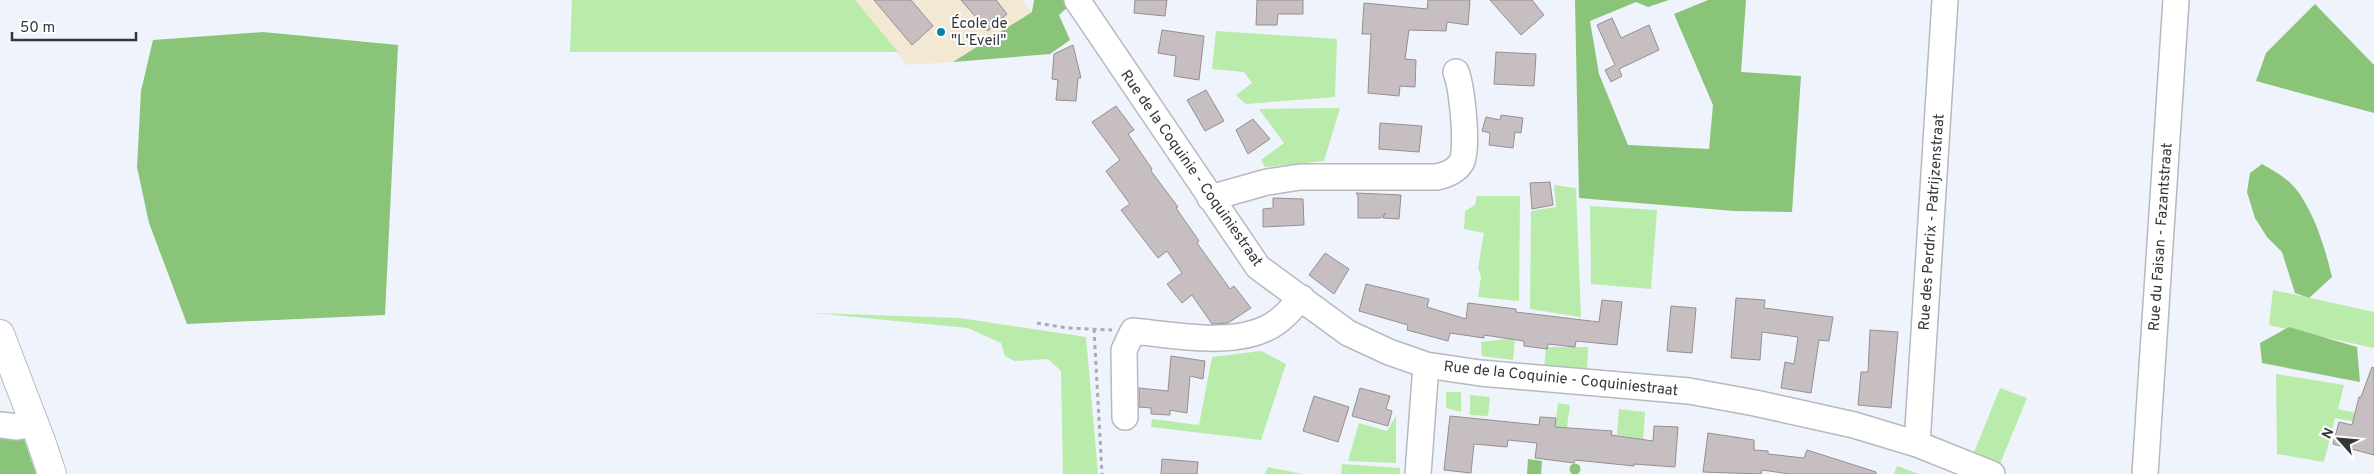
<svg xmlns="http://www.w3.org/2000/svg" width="2374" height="474" font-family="Overpass,sans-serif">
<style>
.education{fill:#f2e8d3}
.green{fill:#b9ebaa}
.forest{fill:#89c478}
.building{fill:#c7bec1;stroke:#978e91}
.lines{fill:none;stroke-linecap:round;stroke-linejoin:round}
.minor-casing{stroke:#b5b9c0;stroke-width:28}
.major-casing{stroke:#b5b9c0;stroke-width:30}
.path{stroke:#a9adb3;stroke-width:3;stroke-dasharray:4 4;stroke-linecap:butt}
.minor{stroke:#fff;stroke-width:25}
.major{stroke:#fff;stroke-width:28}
.poi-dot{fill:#0087a8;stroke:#fff;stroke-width:2}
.labels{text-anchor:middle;stroke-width:4;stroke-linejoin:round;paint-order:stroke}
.poi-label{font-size:15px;fill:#343639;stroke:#fff;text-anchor:start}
.street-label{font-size:15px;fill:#343639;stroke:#fff}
</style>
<rect width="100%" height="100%" fill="#eff3fb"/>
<path class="education" d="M855,0H1022L1032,12L953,62L907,65Z"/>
<path class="green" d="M572,0H855L898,52H570Z
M1216,31L1337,39L1335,97L1246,104L1236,95L1252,83L1244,72L1212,69Z
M1340,108L1324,161L1265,167L1261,160L1284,143L1259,109Z
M1554,185L1576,188L1581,317L1530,309L1531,211L1556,207Z
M1477,196H1520L1519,301L1478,297L1481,277L1478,268L1484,233L1464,229L1465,211L1475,205Z
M1590,206L1657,210L1651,289L1591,284Z
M2273,290L2374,312V348L2269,325Z
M813,313L960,318L1086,337L1098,474H1063L1061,371L1048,359L1015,361L1005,356L1001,343L968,328Z
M1515,338L1513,360L1482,356L1481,342Z
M1546,347H1588L1587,373L1544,368Z
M1261,351L1286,364L1261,440L1151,427L1152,419L1199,425L1212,357Z
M2276,374L2344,385L2338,409L2360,414L2358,422L2335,418L2324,462L2277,454Z
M2000,388L2027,398L1999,466L1973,455Z
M1446,392H1461V412L1446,408Z
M1470,395L1490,397L1488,416L1470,415Z
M1558,403L1570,405L1567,427H1555Z
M1619,409L1645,412L1642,457H1637L1638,438L1617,435Z
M1396,416V463L1348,461L1359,423L1387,431Z
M1342,464L1400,468V474H1341Z
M1897,466L1919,474H1894Z
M1268,467L1302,474H1265Z"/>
<path class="forest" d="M1034,0H1065L1069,6L1059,15L1070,40L1050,54L953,62L1032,12Z
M1575,0H1669L1648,7L1636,2L1590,21L1599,74L1628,145L1709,149L1713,105L1674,14L1708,0H1746L1741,72L1801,76L1792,212L1734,211L1579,198Z
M2315,4L2374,65V113L2256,81L2266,53Z
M263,32L398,45L385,315L187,324L149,223L137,167L141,91L153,40Z
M2262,164C2275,171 2290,180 2299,193C2316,218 2325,248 2332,277L2309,298L2295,293L2282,252L2267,237L2255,218L2247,192L2250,173Z
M2289,327L2357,347L2360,382L2262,363L2260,343Z
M0,428L24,439L36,474H0Z
M1528,459L1542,461L1541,474H1527Z
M1569.5 469a5.5 5.5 0 1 1 11 0a5.5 5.5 0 1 1-11 0Z"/>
<path class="building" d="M874,0H911L933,26L912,45Z
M961,0H996L1007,14L988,31Z
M1135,0H1167L1165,16L1134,13Z
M1257,0H1303V14H1278L1277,25H1256Z
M1428,0H1470L1468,25L1447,22L1446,31L1409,30L1405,59L1416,60L1415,87L1400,86L1399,96L1368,93L1371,34H1362L1364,3L1427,9Z
M1490,0H1532L1544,15L1521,35Z
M1612,18L1621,38L1649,25L1659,50L1619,69L1622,76L1611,82L1605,70L1615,65L1597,25Z
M1162,30L1204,36L1199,80L1174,76L1176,56L1158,53Z
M1073,45L1081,78H1078L1076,101L1056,100L1058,80L1052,79L1054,54Z
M1496,52L1536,54L1534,86L1494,84Z
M1206,90L1224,121L1205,131L1187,100Z
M1116,106L1134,130L1128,134L1152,169L1151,171L1178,207L1176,208L1199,241L1197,243L1230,289L1234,286L1251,308L1228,323L1212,324L1192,295L1182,303L1167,284L1182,273L1167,251L1158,258L1121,210L1130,204L1106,171L1120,160L1092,122Z
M1501,115L1523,118L1521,133L1515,132L1513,148L1489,145L1490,133L1482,131L1486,117L1500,120Z
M1253,119L1270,139L1248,154L1236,130Z
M1380,123L1422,126L1419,152L1379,149Z
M1550,182L1553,205L1532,209L1530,183Z
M1356,193L1401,195L1399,219L1383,218L1385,213L1381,218H1358V196Z
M1273,198L1303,199L1304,225L1263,227V209L1273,208Z
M1325,253L1349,269L1334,294L1309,275Z
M1366,284L1429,299L1427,307L1466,319L1468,303L1516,309V312L1599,322L1602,300L1622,302L1617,345L1576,341L1575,347L1548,344L1547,349L1524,346V341L1484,335V338L1450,333L1448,341L1407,330L1408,325L1359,311Z
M1736,298L1765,300L1764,308L1833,317L1829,341L1819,340L1811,393L1781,388L1785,362L1794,364L1798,337L1762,332L1760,360L1731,358Z
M1671,306L1696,308L1692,353L1667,351Z
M1870,330L1898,332L1891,408L1858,405L1861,372H1868Z
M1171,356L1205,361L1203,379L1190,376L1187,413L1170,410V415L1151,414V408L1139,407V388L1168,391Z
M2372,367L2374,368V455L2333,444L2339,422L2352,425L2359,397H2361Z
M1360,388L1390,396L1386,409L1392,411L1388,426L1352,416Z
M1314,396L1349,407L1338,442L1303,431Z
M1450,416L1539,425L1540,417L1556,418L1555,427L1612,431L1611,435L1653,441L1654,426L1678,427L1675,467L1634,464V466L1575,460L1574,463L1535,458L1537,443L1508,440L1507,447L1474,444L1471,473L1444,470Z
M1708,433L1754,440V450L1768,451V454L1804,458L1807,450L1876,472V474H1790L1762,470L1761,474L1703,472Z
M1162,459L1198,462L1197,474H1161Z"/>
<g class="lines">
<defs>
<path id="minor" d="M1077,0L1258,267L1348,333L1389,352L1426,365L1480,373L1689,391L1755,403L1854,425L1917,444L1992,474
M1210,198L1267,182L1300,177H1437C1446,175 1456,171 1461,163C1469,150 1462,88 1456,72
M1125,417L1124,350L1133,331C1174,335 1241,349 1277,322C1286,316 1293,306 1302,298
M0,425L17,427L35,424
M1917,444L1945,0
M1418,474L1426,365
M2145,474L2176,0"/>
<path id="major" d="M0,334L41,441L52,474"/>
</defs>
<use href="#minor" class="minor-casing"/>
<use href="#major" class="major-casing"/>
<path class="path" d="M1037,323L1067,328L1112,330
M1094,329L1102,474"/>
<use href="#minor" class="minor"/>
<use href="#major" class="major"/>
</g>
<circle class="poi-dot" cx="941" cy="32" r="5"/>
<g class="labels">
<g class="poi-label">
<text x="951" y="28">École de<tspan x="951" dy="17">"L'Eveil"</tspan></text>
</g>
<g class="street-label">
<text transform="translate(1192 168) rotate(55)" y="5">Rue de la Coquinie - Coquiniestraat</text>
<text transform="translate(1931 222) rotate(-86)" y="5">Rue des Perdrix - Patrijzenstraat</text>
<text transform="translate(2160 237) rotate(-86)" y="5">Rue du Faisan - Fazantstraat</text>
<text transform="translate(1561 378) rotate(6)" y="5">Rue de la Coquinie - Coquiniestraat</text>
</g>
</g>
<g transform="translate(2339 439) rotate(297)" stroke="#ffffff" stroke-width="4" paint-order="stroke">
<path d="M0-4L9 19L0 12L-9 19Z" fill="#343639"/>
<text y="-8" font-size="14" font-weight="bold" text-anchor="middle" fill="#343639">N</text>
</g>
<path d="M12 32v8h124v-8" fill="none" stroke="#343639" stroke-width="2.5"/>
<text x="20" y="32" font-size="15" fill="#343639" stroke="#ffffff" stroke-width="4" paint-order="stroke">50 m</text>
</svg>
